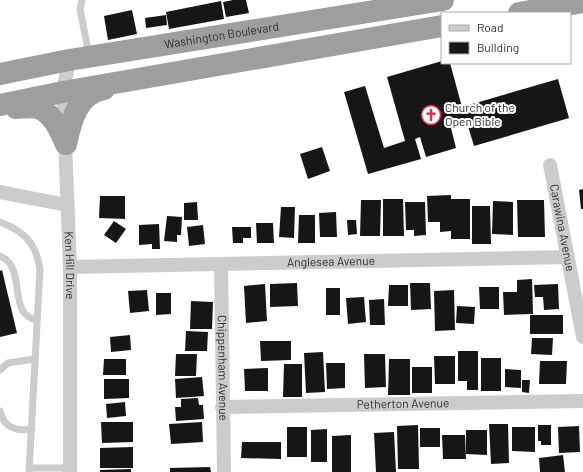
<svg xmlns="http://www.w3.org/2000/svg" width="583" height="472" font-family="Barlow,sans-serif">
<style>
.building{fill:#161616}
.lines{fill:none;stroke-linecap:round;stroke-linejoin:round}
.service{stroke:#ccc;stroke-width:7}
.minor{stroke:#ccc;stroke-width:14}
.trunk{stroke:#9e9e9e;stroke-width:22}
.labels{text-anchor:middle;stroke-width:4;stroke-linejoin:round;paint-order:stroke}
.street-label{font-size:12px;fill:#2f2f2f;stroke:#fff}
.poi-label{font-size:12px;fill:#2f2f2f;stroke:#fff;text-anchor:start}
</style>
<rect width="100%" height="100%" fill="#fff"/>
<path class="building" d="M233,0H246L249,13L226,17L223,2Z
M221,1L224,19L169,29L166,12Z
M132,10L137,34L108,40L104,16Z
M166,15L167,25L146,28L145,18Z
M442,61V63H450L462,107L558,79L569,118L474,146L467,123L451,128L456,148L426,157L420,137L415,139L421,159L368,174L344,92L365,86L384,148L405,141L387,77Z
M322,147L330,171L308,179L300,154Z
M583,189V209H581L579,190Z
M451,195V199H470V239H451V231L440,232V222H428L427,196Z
M100,196H125V219L99,218Z
M383,199H403L404,236H383Z
M361,200H381L380,236H360Z
M517,200H544L545,237H518Z
M493,201L513,202V235L492,234Z
M197,202L198,220H184V203Z
M405,202H425L426,235L414,236V230H406Z
M472,206H490L491,244H472Z
M281,207H295L294,238L279,237Z
M336,212L337,237H320L319,213Z
M299,215H315V243H298Z
M167,216L182,217L181,235H177V242L164,241Z
M347,220H356L357,234L348,235Z
M114,221L126,229L116,243L104,235Z
M256,223H273L274,243H257Z
M159,224L160,249H152V244L139,245V225Z
M203,225L205,244L189,246L187,227Z
M232,227H251V238H243V243H233Z
M2,270L17,333L0,337V271Z
M532,279L533,314L504,315L503,292H517V280Z
M297,283L298,306L270,307V284Z
M410,283H430L431,309L411,310Z
M265,284L267,321L246,323L244,286Z
M558,284L559,309L544,310L543,297H535L534,285Z
M389,285H408V306H388Z
M479,287H499V309H480Z
M326,288H340V315H326Z
M147,290L149,311L130,313L128,291Z
M454,290L455,330L435,331L434,291Z
M156,293H171V314L156,315Z
M364,297L366,322L348,324L346,298Z
M384,299L385,325H370L369,300Z
M191,301L213,302L212,329H190Z
M457,306L475,307L474,324L456,323Z
M530,315H563V334H530Z
M186,331L208,332L207,351H185Z
M130,335L131,350L111,352L110,337Z
M532,338H553L552,355L531,354Z
M260,341H291V360L261,361Z
M458,351H478V390H467V381H458Z
M323,352L325,392L306,393L304,353Z
M176,354H197L196,376H175Z
M364,354H385L386,387L365,388Z
M434,356H455V384H435Z
M481,358H501V391H481Z
M104,359H126V375H103Z
M389,359H410V395H388Z
M540,361H567L566,384H539Z
M326,363H345V388L327,389Z
M284,364H302V397H283Z
M412,367H432V393H412Z
M268,368V391H245L244,369Z
M505,369L521,370V388L505,387Z
M202,377L204,396L176,398L175,379Z
M104,379H129V398L104,399Z
M522,380H530L529,393L522,392Z
M198,398L199,405H203L204,419L176,421L175,407H181V399Z
M125,402L126,416L107,418L106,404Z
M101,422H133V442L102,443Z
M202,422L203,442L171,444L169,424Z
M489,424H508L509,463L491,464Z
M418,425L419,469H398L397,426Z
M538,425H551V445H541V441H538Z
M579,426L580,452L559,453L558,427Z
M287,427H307V457H287Z
M512,427H535V452L512,451Z
M420,428H440V447H420Z
M327,429V462H311V430Z
M466,430H487V455L466,454Z
M394,432L396,472H376L374,433Z
M351,435V472H332V436Z
M442,435H465L466,459H443Z
M242,442H281V459L241,458Z
M133,447V468H100V448Z
M563,455L565,472H540L539,458Z
M210,467L211,472H170V468Z
M131,469V472H100V470Z"/>
<g class="lines">
<path class="service" d="M82,0L80,9L89,55
M0,222C24,231 36,243 40,269L29,472
M0,256C28,267 6,315 37,320
M0,370L8,363L35,359
M0,411C3,427 17,432 32,429
M29,468H70"/>
<g class="minor">
<path id="s1" d="M69,60L63,92L70,267V472"/>
<path id="s2" d="M550,165L583,337"/>
<path d="M0,192L67,205"/>
<path id="s3" d="M221,264L224,472"/>
<path id="s4" d="M70,267L568,257"/>
<path id="s5" d="M222,407L583,401"/>
</g>
<g class="trunk">
<path d="M519,13L583,2"/>
<path id="s6" d="M0,74L69,60L443,0"/>
<path d="M0,105L63,92L442,26"/>
<path d="M16,108C22,108 32,106 38,108C53,113 60,131 66,144"/>
<path d="M66,144C71,121 77,94 104,89"/>
</g>
</g>
<defs>
<symbol id="church-ring" viewBox="-11 -11 22 22"><circle r="9.5" fill="#fff" stroke="#f02746" stroke-width="1.5"/><path d="M-1.2-6h2.4v3.5h3.3v2.4h-3.3V6h-2.4V-.1h-3.3v-2.4h3.3Z" fill="#f02746"/></symbol>
</defs>
<g fill-rule="evenodd">
<use href="#church-ring" x="420" y="104" width="22" height="22"/>
</g>
<g class="labels">
<g class="street-label">
<text dy="4" stroke="none"><textPath href="#s6" startOffset="225">Washington Boulevard</textPath></text>
<text dy="4" stroke="none"><textPath href="#s2" startOffset="64">Carawina Avenue</textPath></text>
<text dy="4" stroke="none"><textPath href="#s4" startOffset="261">Anglesea Avenue</textPath></text>
<text dy="4" stroke="none"><textPath href="#s1" startOffset="206">Ken Hill Drive</textPath></text>
<text dy="4" stroke="none"><textPath href="#s3" startOffset="104">Chippenham Avenue</textPath></text>
<text dy="4" stroke="none"><textPath href="#s5" startOffset="181">Petherton Avenue</textPath></text>
</g>
<g class="poi-label">
<text x="445" y="112">Church of the<tspan x="445" dy="14">Open Bible</tspan></text>
</g>
</g>
<rect x="441" y="12" width="130" height="52" fill="#ffffff" stroke="#acacac"/>
<rect x="449" y="25" width="20" height="6" fill="#cccccc" stroke="#acacac"/>
<text x="477" y="32" font-size="12" fill="#2f2f2f">Road</text>
<rect x="449" y="42" width="20" height="12" fill="#161616" stroke="#acacac"/>
<text x="477" y="52" font-size="12" fill="#2f2f2f">Building</text>
</svg>
